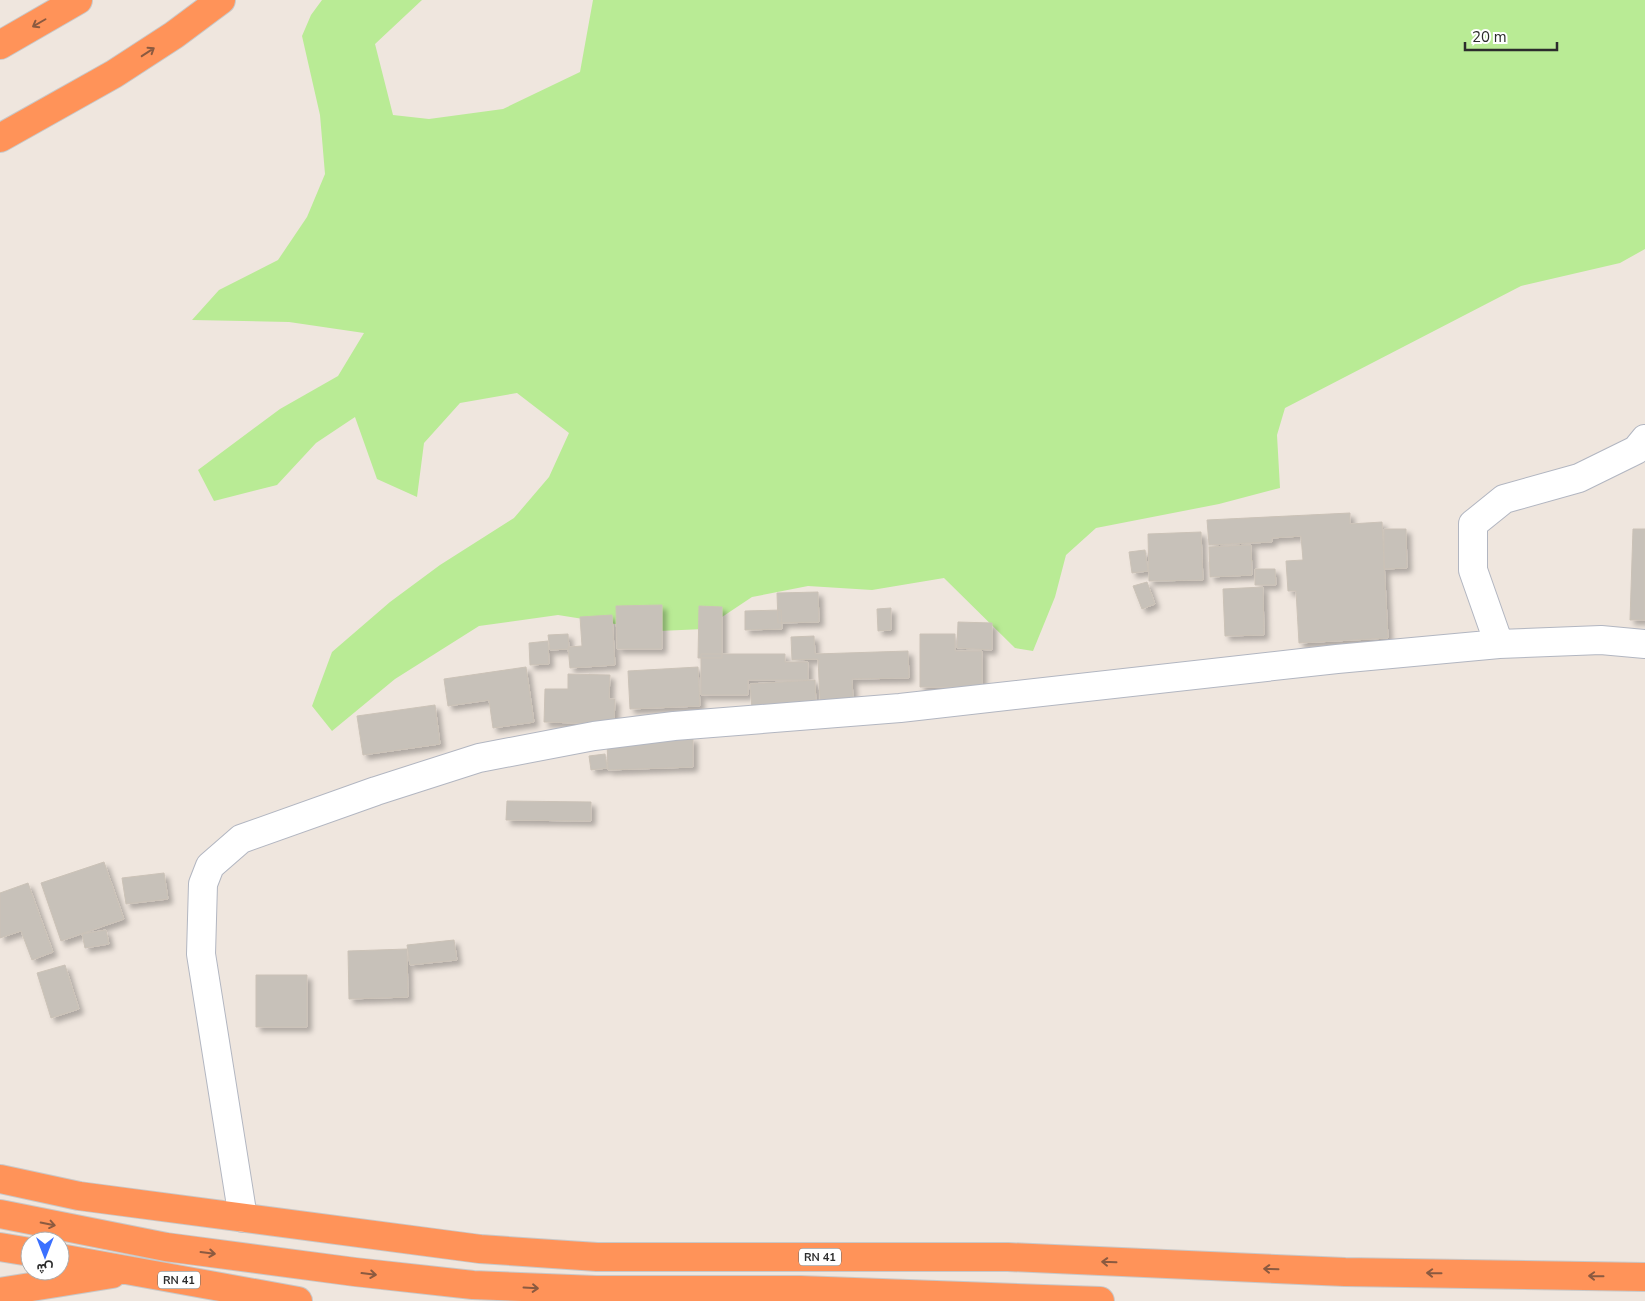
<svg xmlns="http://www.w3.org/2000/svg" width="1645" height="1301" font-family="'Nunito Sans',Vazirmatn,sans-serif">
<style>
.green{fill:#b9eb95}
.building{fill:#c7c1b9;stroke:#cbc2b7;filter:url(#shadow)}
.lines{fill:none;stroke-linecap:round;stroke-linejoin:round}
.street-casing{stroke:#b2b6c1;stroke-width:30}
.highway-casing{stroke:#c8c8c8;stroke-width:30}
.street{stroke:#fff;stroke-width:28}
.highway{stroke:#ff9359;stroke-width:28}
.oneway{stroke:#8b5a40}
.labels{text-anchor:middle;stroke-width:5;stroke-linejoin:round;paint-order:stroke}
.shield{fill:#fff;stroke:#6b6b6b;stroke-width:1}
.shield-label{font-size:11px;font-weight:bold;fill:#2c2c2c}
</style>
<defs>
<filter id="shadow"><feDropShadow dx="4.5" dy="4.5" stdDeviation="2.5" flood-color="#0004"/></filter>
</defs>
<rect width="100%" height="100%" fill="#efe6de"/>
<path class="green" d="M322,0H422L375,44L393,115L429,119L503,109L580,72L593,0H1645V249L1620,263L1521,286L1285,408L1277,435L1280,488L1219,504L1096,528L1066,555L1055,597L1033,651L1015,648L944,578L872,590L808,586L752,597L704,629L659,631L558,615L479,626L395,679L332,731L312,706L332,652L390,602L440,565L514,518L549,477L569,433L517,393L460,403L424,443L417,497L377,479L355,417L316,443L277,485L214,501L198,470L280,409L338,376L364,333L289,322L192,320L219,290L278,260L307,217L325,174L320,115L302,36L311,15Z"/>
<path class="building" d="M1350,513V524L1382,522L1388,638L1299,643L1296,591H1288L1286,561L1303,560L1301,536L1272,538V542L1209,545L1207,520Z
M1384,529H1406L1407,568L1384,569Z
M1633,529H1645V620H1630Z
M1201,532L1203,580L1149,581L1148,534Z
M1251,545L1252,575L1210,577L1209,547Z
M1145,550L1148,571L1132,573L1129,552Z
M1255,569H1275L1276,585H1255Z
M1147,582L1155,604L1142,609L1133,586Z
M1263,587L1264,635L1225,636L1223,589Z
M818,592L819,622L778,623L777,593Z
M662,605V649H617L616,606Z
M699,606L722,607V658H698Z
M891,608V630L878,631L877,609Z
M781,610L782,629L745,630V611Z
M612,615L615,665L570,668L568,647L582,646L580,617Z
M958,622L992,623V650L957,648Z
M568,634L569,649L550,650L548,635Z
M920,634H955V651H982V687H920Z
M814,636L815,654L908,651L909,678L852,679L853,699L820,700L818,659L792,660L791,637Z
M548,641L549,664L530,665L529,643Z
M701,654H785V662H808V680H748V695H701Z
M526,667L534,722L493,728L489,700L448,706L444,679Z
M698,667L700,706L630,709L628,671Z
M568,674L610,675L609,699H615L614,724L544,722L545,689H568Z
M815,680L816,706L752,709L750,684Z
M435,705L440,744L363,755L357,716Z
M693,738V767L608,770L607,741Z
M605,754L607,768L591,770L589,756Z
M507,801L591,802V821L506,820Z
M104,862L124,919L61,941L41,883Z
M164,873L168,899L126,904L122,878Z
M28,883L53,952L32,960L21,931L0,938V893Z
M106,930L109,944L85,948L82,934Z
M454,940L457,960L410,965L407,945Z
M407,949L408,997L349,999L348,951Z
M65,965L79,1009L51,1018L37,973Z
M256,975H307V1027H256Z"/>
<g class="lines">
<defs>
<path id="street" d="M1499,644L1473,570V524L1504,499L1579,478L1636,450L1645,439
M243,1218L201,954L203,884L210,866L241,839L376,791L479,758L594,736L674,726L900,708L1337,659L1499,644L1601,640L1645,644"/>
<path id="highway" d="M0,45L78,0
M0,138L114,74L174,35L221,0
M0,1179L79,1196L480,1249L597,1257H1008L1345,1272L1645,1277
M0,1214L166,1247L355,1272L473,1285L596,1290H800L1100,1301
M0,1247L30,1252
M60,1258L298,1301
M0,1292L112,1274"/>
</defs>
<use href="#street" class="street-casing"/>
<use href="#highway" class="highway-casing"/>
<use href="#street" class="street"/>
<use href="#highway" class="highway"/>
</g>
<defs><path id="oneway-shaft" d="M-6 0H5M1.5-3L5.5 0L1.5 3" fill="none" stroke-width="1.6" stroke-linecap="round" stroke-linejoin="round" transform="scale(1.25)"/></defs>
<g class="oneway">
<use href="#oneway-shaft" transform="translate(39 23) rotate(150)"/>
<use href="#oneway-shaft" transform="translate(148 52) rotate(-33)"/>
<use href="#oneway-shaft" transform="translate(48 1224) rotate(11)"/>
<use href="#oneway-shaft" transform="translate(208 1253) rotate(7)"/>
<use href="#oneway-shaft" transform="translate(1109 1262) rotate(-178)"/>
<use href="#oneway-shaft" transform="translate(1271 1269) rotate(-178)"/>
<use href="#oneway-shaft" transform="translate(1434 1273) rotate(-179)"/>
<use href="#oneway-shaft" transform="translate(369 1274) rotate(7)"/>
<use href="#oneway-shaft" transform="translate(1596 1276) rotate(-179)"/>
<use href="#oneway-shaft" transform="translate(531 1288) rotate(3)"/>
</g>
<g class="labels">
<g class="shield">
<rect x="799" y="1248.5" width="42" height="17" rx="4"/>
<rect x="158" y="1271.5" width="42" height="17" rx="4"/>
</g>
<g class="shield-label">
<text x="820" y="1261">RN 41</text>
<text x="179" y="1284">RN 41</text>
</g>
</g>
<g transform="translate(45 1256) rotate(180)"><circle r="24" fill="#ffffff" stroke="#ababab"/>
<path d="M0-4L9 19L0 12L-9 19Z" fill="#3b70ff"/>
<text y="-8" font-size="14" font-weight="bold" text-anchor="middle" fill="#2c2c2c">ش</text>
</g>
<path d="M1465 42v8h92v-8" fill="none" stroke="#2c2c2c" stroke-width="2.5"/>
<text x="1472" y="42" font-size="15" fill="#2c2c2c" stroke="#ffffff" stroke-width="4" paint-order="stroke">20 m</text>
</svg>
